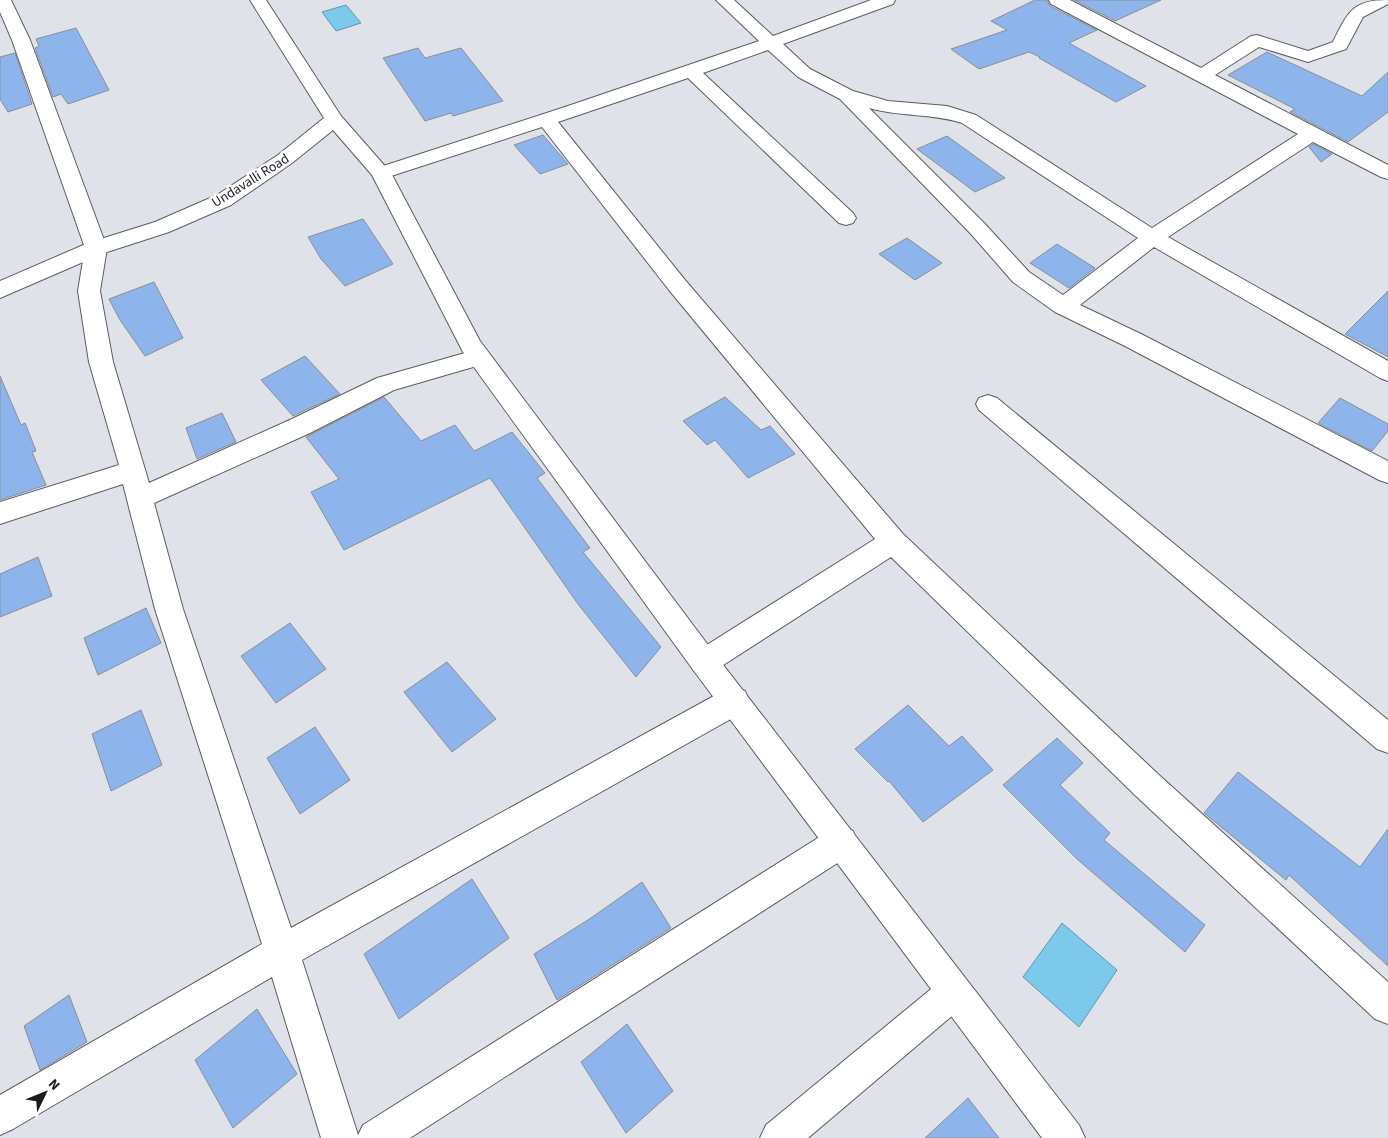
<svg xmlns="http://www.w3.org/2000/svg" width="1388" height="1138" font-family="'Source Sans 3',sans-serif">
<style>
.water{fill:#7cc9eb;stroke:#5f95ae}
.building{fill:#8db5eb;stroke:#8a8e93}
.lines{fill:none;stroke-linecap:round;stroke-linejoin:round}
.street-casing{stroke:#595d61;stroke-width:2}
.secondary-casing{stroke:#595d61;stroke-width:2}
.street{fill:#fff;fill-rule:evenodd}
.secondary{fill:#fff;fill-rule:evenodd}
.labels{text-anchor:middle;stroke-width:5;stroke-linejoin:round;paint-order:stroke}
.far-street-label{font-size:14px;fill:#1b1c1e;stroke:#fff}
</style>
<rect width="100%" height="100%" fill="#dfe3e9"/>
<path class="water" d="M346,5L361,23L336,31L322,12Z
M1062,923L1117,970L1079,1027L1023,977Z"/>
<path class="building" d="M1035,0H1047L1050,6L1097,30L1069,43L1146,86L1116,102L1039,58L1040,57L1029,52L979,69L951,49L1007,30L991,21Z
M1074,0H1161L1115,21Z
M76,28L109,90L68,104L61,94L53,97L35,48L39,46L36,39Z
M418,48L425,58L461,48L503,101L453,116L451,113L425,121L383,58Z
M1267,52L1362,96L1388,72V112L1348,142L1290,112L1295,109L1228,75Z
M15,53L32,104L8,112L0,99V57Z
M543,135L568,164L540,174L514,145Z
M947,136L1005,178L975,192L917,149Z
M1313,144L1332,154L1321,162L1309,147Z
M363,219L393,264L345,286L321,259L308,237Z
M907,238L942,263L915,280L879,254Z
M1057,244L1095,268L1069,288L1030,263Z
M154,282L183,338L145,356L120,320L109,299Z
M1388,291V357L1345,334Z
M305,356L340,394L293,416L261,380Z
M0,376L21,425L25,423L36,451L32,452L46,485L0,500Z
M384,397L421,441L455,425L474,451L512,432L545,473L537,478L590,548L583,552L661,647L636,677L578,604L490,478L344,550L311,492L339,479L306,437Z
M725,397L761,430L770,426L795,454L748,478L715,440L707,445L683,421Z
M1340,398L1388,424V431L1372,451L1318,423Z
M222,413L236,442L197,459L186,428Z
M38,557L52,596L0,617V574Z
M146,608L161,643L98,675L84,638Z
M290,623L326,669L276,703L241,656Z
M447,662L496,719L452,752L404,692Z
M908,705L949,746L962,736L993,770L923,822L889,781L888,782L855,749Z
M141,710L162,765L111,791L92,734Z
M315,727L350,780L300,814L267,758Z
M1057,738L1083,763L1060,785L1110,833L1104,840L1205,925L1185,952L1077,859L1003,785Z
M1238,772L1360,867L1388,829V966L1289,875L1286,880L1204,813Z
M472,879L509,938L399,1019L364,954Z
M642,882L671,928L557,1000L534,954L591,918Z
M69,995L87,1042L40,1070L24,1026Z
M257,1009L297,1074L233,1128L195,1060Z
M627,1024L673,1091L626,1133L581,1062Z
M968,1098L999,1138H925Z"/>
<g class="lines">
<defs>
<path id="street" d="M0,0H11L30,40L107,248L100,291L113,362L149,483L292,419L377,378L479,349L487,351L491,357L487,363L394,390L310,433L154,503L183,609L291,928L723,691L734,687L745,691L749,701L745,711L302,960L358,1135L363,1125L829,831L841,826L853,831L857,842L853,853L410,1138H321L272,977L13,1129L0,1135V1095L262,944L155,609L123,484L0,524V502L119,465L89,362L78,291L85,248L12,40L0,12Z
M716,0H734L773,36L871,0H895L893,4L783,44L810,69L853,91L888,101L947,106L976,115L1152,228L1298,134L1051,4L1049,0H1070L1201,68L1251,36L1257,35L1308,51L1333,42C1348,12 1352,0 1388,0V4L1363,17L1346,49L1308,62L1259,47L1215,75L1388,165V179L1381,177L1313,142L1168,237L1388,361V381L1380,378L1154,247L1080,305L1141,334L1388,461V483L1379,480L1125,346L1055,312L1013,282L971,234L840,99L798,77L768,50L703,73L853,213L856,218L853,223L846,225L839,223L688,78L558,122L685,280L903,534L1159,775L1388,982V1024L1375,1019L1137,797L891,557L714,671L704,675L694,671L689,662L694,653L875,539L669,290L542,127L388,177L381,179L374,177L371,173L374,169L565,107L759,41ZM869,108C900,117 932,113 962,123L1138,238L1063,295L1029,272L985,224Z
M988,395L997,398L1388,720V753L1377,749L979,410L976,404L979,398Z
M954,974L966,980L972,992L966,1004L808,1138H760L766,1125L942,980Z"/>
<path id="secondary" d="M250,0H266L341,116L391,173L480,341L714,653L1079,1125L1085,1138H1042L694,671L463,352L372,175L333,130L292,163L231,205L169,232L104,253L0,298V281L88,243L155,222L217,195L278,155L324,118Z"/>
</defs>
<use href="#street" class="street-casing"/>
<use href="#secondary" class="secondary-casing"/>
<use href="#street" class="street"/>
<use href="#secondary" class="secondary"/>
</g>
<g class="labels">
<g class="far-street-label">
<text transform="translate(250 180) rotate(-32)" y="5">Undavalli Road</text>
</g>
</g>
<g transform="translate(45 1093) rotate(47)" stroke="#ffffff" stroke-width="4" paint-order="stroke">
<path d="M0-4L9 19L0 12L-9 19Z" fill="#1b1c1e"/>
<text y="-8" font-size="14" font-weight="bold" text-anchor="middle" fill="#1b1c1e">N</text>
</g>
</svg>
